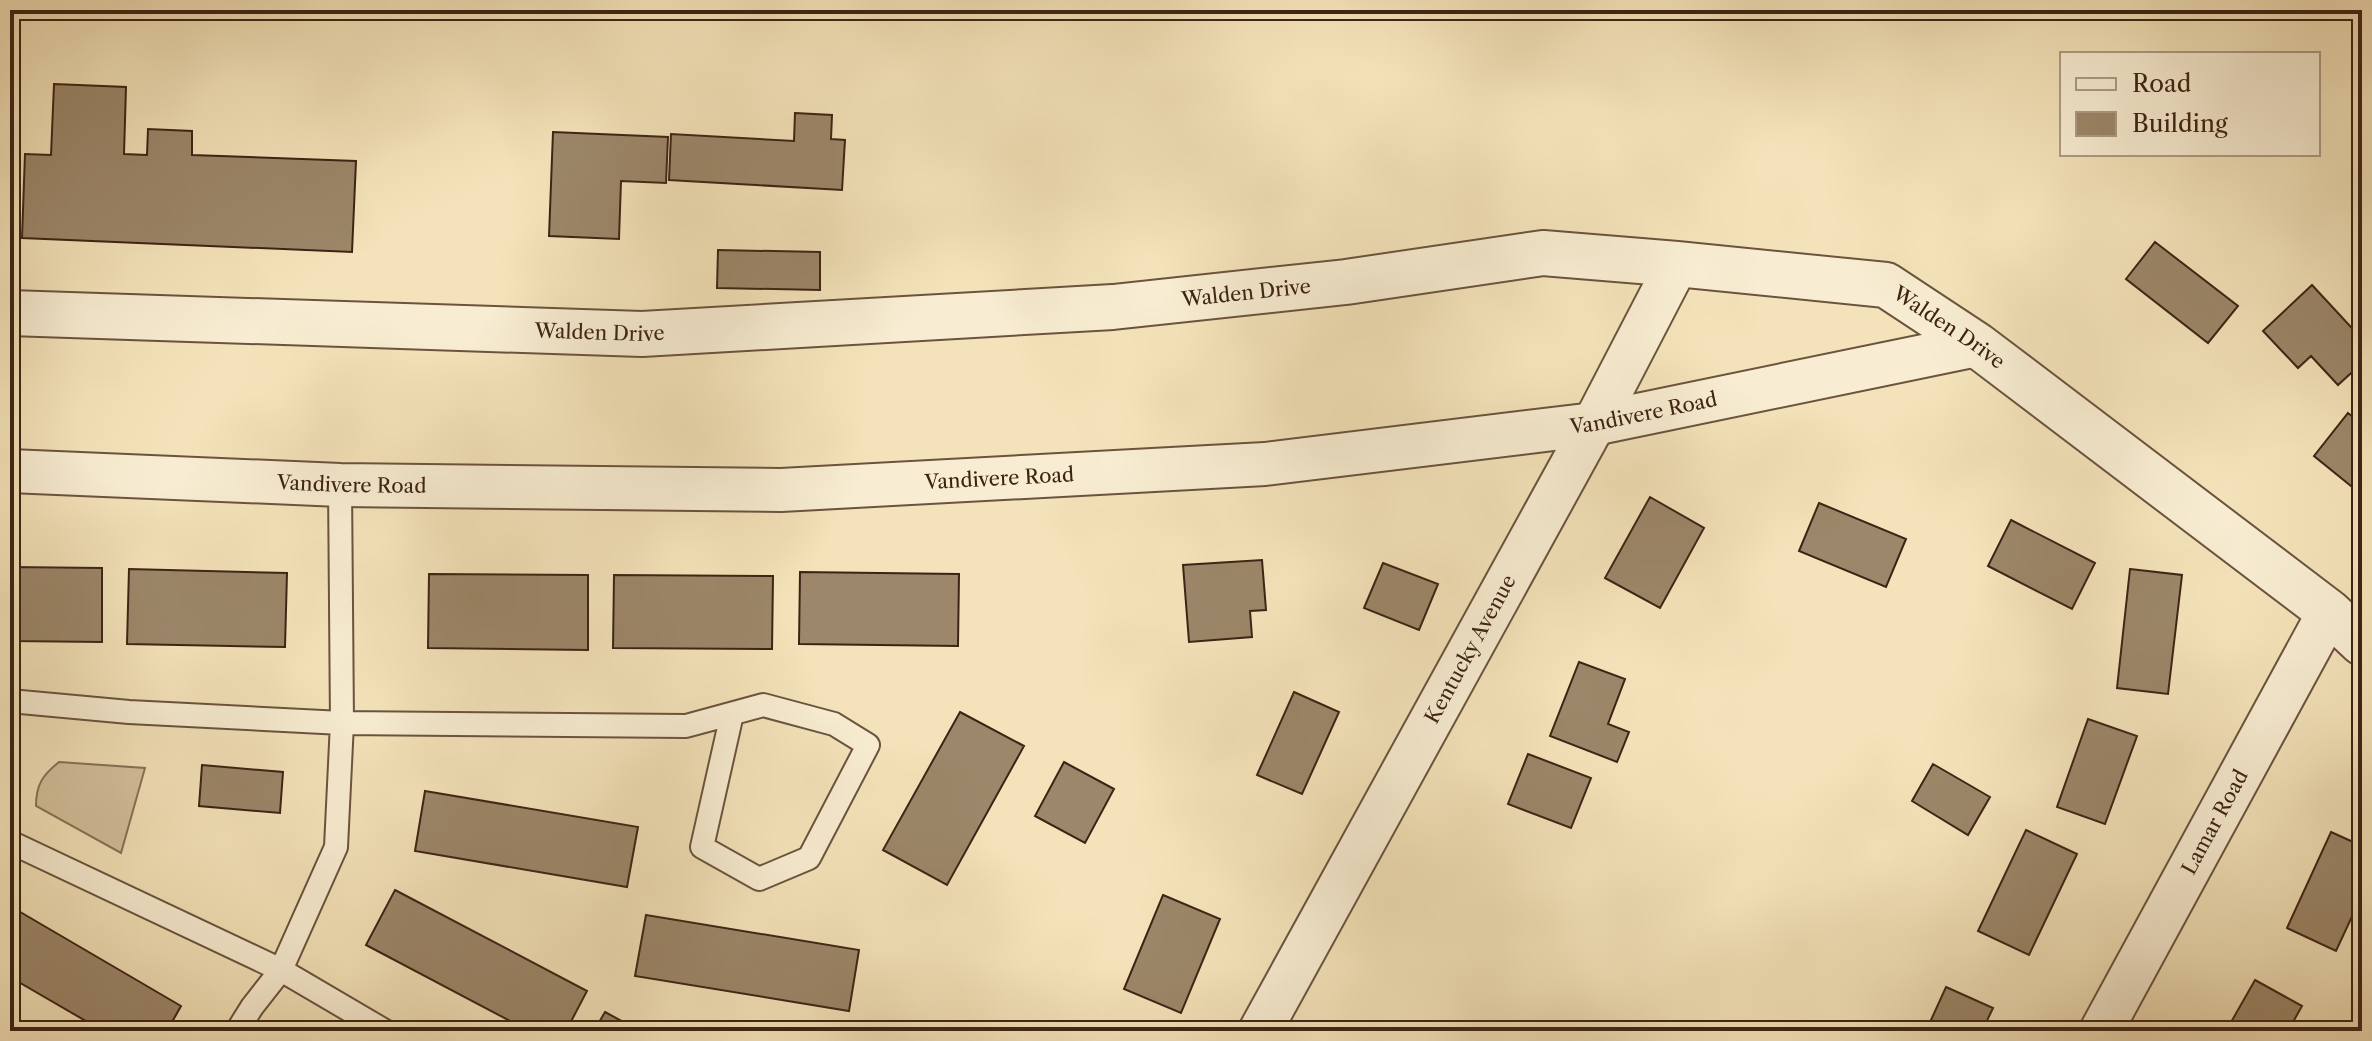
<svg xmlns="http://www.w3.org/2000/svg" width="2372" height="1041" font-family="'Libre Caslon Text',serif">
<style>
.green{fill:#d5c29e;stroke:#897259;stroke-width:2}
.building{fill:#9c876a;stroke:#3d2314;stroke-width:2}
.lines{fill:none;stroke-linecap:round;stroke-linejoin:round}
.service-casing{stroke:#6b533e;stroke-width:26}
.minor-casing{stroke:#6b533e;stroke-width:46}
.tertiary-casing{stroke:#6b533e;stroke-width:48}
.service{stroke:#f8edd2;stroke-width:22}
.minor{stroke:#f8edd2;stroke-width:42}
.tertiary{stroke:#f8edd2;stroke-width:44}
.labels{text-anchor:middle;stroke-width:6;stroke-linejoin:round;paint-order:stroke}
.street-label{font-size:20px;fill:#3d2314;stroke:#f8edd2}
</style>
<rect width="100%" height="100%" fill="#f4e3ba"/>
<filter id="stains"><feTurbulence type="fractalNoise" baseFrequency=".0025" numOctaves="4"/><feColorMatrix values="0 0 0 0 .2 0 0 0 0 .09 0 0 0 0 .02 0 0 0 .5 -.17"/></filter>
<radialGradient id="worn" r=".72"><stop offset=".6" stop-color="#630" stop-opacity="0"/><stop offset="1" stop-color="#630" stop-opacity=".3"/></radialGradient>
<path class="green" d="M59,762L145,768L121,853L36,806C36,784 43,775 59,762Z"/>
<path class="building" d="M10,63L12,134H10Z
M54,84L126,87L124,154L147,155L148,129L192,131V155L356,161L352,252L22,238L25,154L51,155Z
M795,113L832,115L831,139L845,140L842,190L669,180L671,134L794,141Z
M553,132L668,137L666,183L621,181L619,239L549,236Z
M2155,242L2238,306L2208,343L2126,279Z
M718,250L820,252V290L717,288Z
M2312,285L2362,339V363L2338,385L2311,356L2298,368L2263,331Z
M2348,413L2362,424V495L2314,456Z
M1650,497L1704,528L1660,608L1605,578Z
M1819,503L1906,539L1886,587L1799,551Z
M2011,520L2095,563L2072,609L1988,566Z
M1262,560L1266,610L1250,611L1252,637L1189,642L1183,565Z
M1383,563L1438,584L1419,630L1364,608Z
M10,567L102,568V642L10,641Z
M129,569L287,573L285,647L127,644Z
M2130,569L2182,575L2168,694L2117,688Z
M800,572L959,574L958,646L799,644Z
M429,574L588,575V650L428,648Z
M614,575L773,576L772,649L613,648Z
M1579,662L1625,679L1608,724L1629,732L1617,762L1550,736Z
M1294,692L1339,712L1302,794L1257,775Z
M960,712L1024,746L947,885L883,850Z
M2088,719L2137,736L2105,824L2057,807Z
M1528,754L1591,778L1571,828L1508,804Z
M1064,762L1114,789L1085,843L1035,816Z
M1933,764L1990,797L1968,835L1912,801Z
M202,765L283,772L280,813L199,806Z
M425,791L638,827L627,887L415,851Z
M2026,830L2077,854L2029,955L1978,931Z
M2331,832L2362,846V895L2336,951L2287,928Z
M395,890L587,991L566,1031H529L366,945Z
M1163,895L1220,919L1181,1013L1124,989Z
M10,906L181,1006L167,1031H103L10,977Z
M646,915L859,950L849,1011L635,976Z
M2255,980L2302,1006L2288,1031H2226Z
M1946,987L1993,1008L1982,1031H1926Z
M605,1012L640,1031H594Z"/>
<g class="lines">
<defs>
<path id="service" d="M10,701L129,712L342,723L686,726L763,705L834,724L868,745L809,858L759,879L702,847L732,714
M10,842L281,970L385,1031
M237,1031L252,1007L281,970L336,847L342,723L340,485"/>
<g id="minor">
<path id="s1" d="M10,471L340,485L781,490L1265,464L1594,424L1977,345"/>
<path id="s2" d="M1260,1031L1594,424L1677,264"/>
<path id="s3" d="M2101,1031L2329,612"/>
</g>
<g id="tertiary">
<path id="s4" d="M10,313L642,334L1113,307L1346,282L1543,253L1677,264L1886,285L1977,345L2329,612L2362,643"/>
</g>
</defs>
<use href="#service" class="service-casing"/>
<use href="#minor" class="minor-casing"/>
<use href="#tertiary" class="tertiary-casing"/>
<use href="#service" class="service"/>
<use href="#minor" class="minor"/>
<use href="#tertiary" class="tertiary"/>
</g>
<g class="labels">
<g class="street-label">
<text dy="7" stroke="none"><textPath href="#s4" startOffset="1238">Walden Drive</textPath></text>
<text dy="7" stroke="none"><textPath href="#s4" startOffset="1958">Walden Drive</textPath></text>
<text dy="7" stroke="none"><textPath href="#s4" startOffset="590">Walden Drive</textPath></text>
<text dy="7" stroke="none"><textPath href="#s1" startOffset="1638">Vandivere Road</textPath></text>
<text dy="7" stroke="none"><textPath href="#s1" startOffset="990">Vandivere Road</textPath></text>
<text dy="7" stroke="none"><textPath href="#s1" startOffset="342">Vandivere Road</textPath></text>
<text dy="7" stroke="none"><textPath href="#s2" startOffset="436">Kentucky Avenue</textPath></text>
<text dy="7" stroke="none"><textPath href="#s3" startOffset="238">Lamar Road</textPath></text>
</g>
</g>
<rect width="2372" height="1041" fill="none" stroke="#f4e3ba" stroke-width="40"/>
<rect x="12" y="12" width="2348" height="1017" fill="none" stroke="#3d2314" stroke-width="4"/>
<rect x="20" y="20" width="2332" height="1001" fill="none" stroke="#3d2314" stroke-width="2"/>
<rect x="2060" y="52" width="260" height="104" fill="#f8edd2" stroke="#ad9c86" stroke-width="2"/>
<rect x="2076" y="78" width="40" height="12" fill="#f8edd2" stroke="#ad9c86" stroke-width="2"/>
<text x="2132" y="92" font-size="24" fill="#3d2314">Road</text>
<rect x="2076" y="112" width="40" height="24" fill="#9c876a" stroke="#ad9c86" stroke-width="2"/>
<text x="2132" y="132" font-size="24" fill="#3d2314">Building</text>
<rect width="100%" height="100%" filter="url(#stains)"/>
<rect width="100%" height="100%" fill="url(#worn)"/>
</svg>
